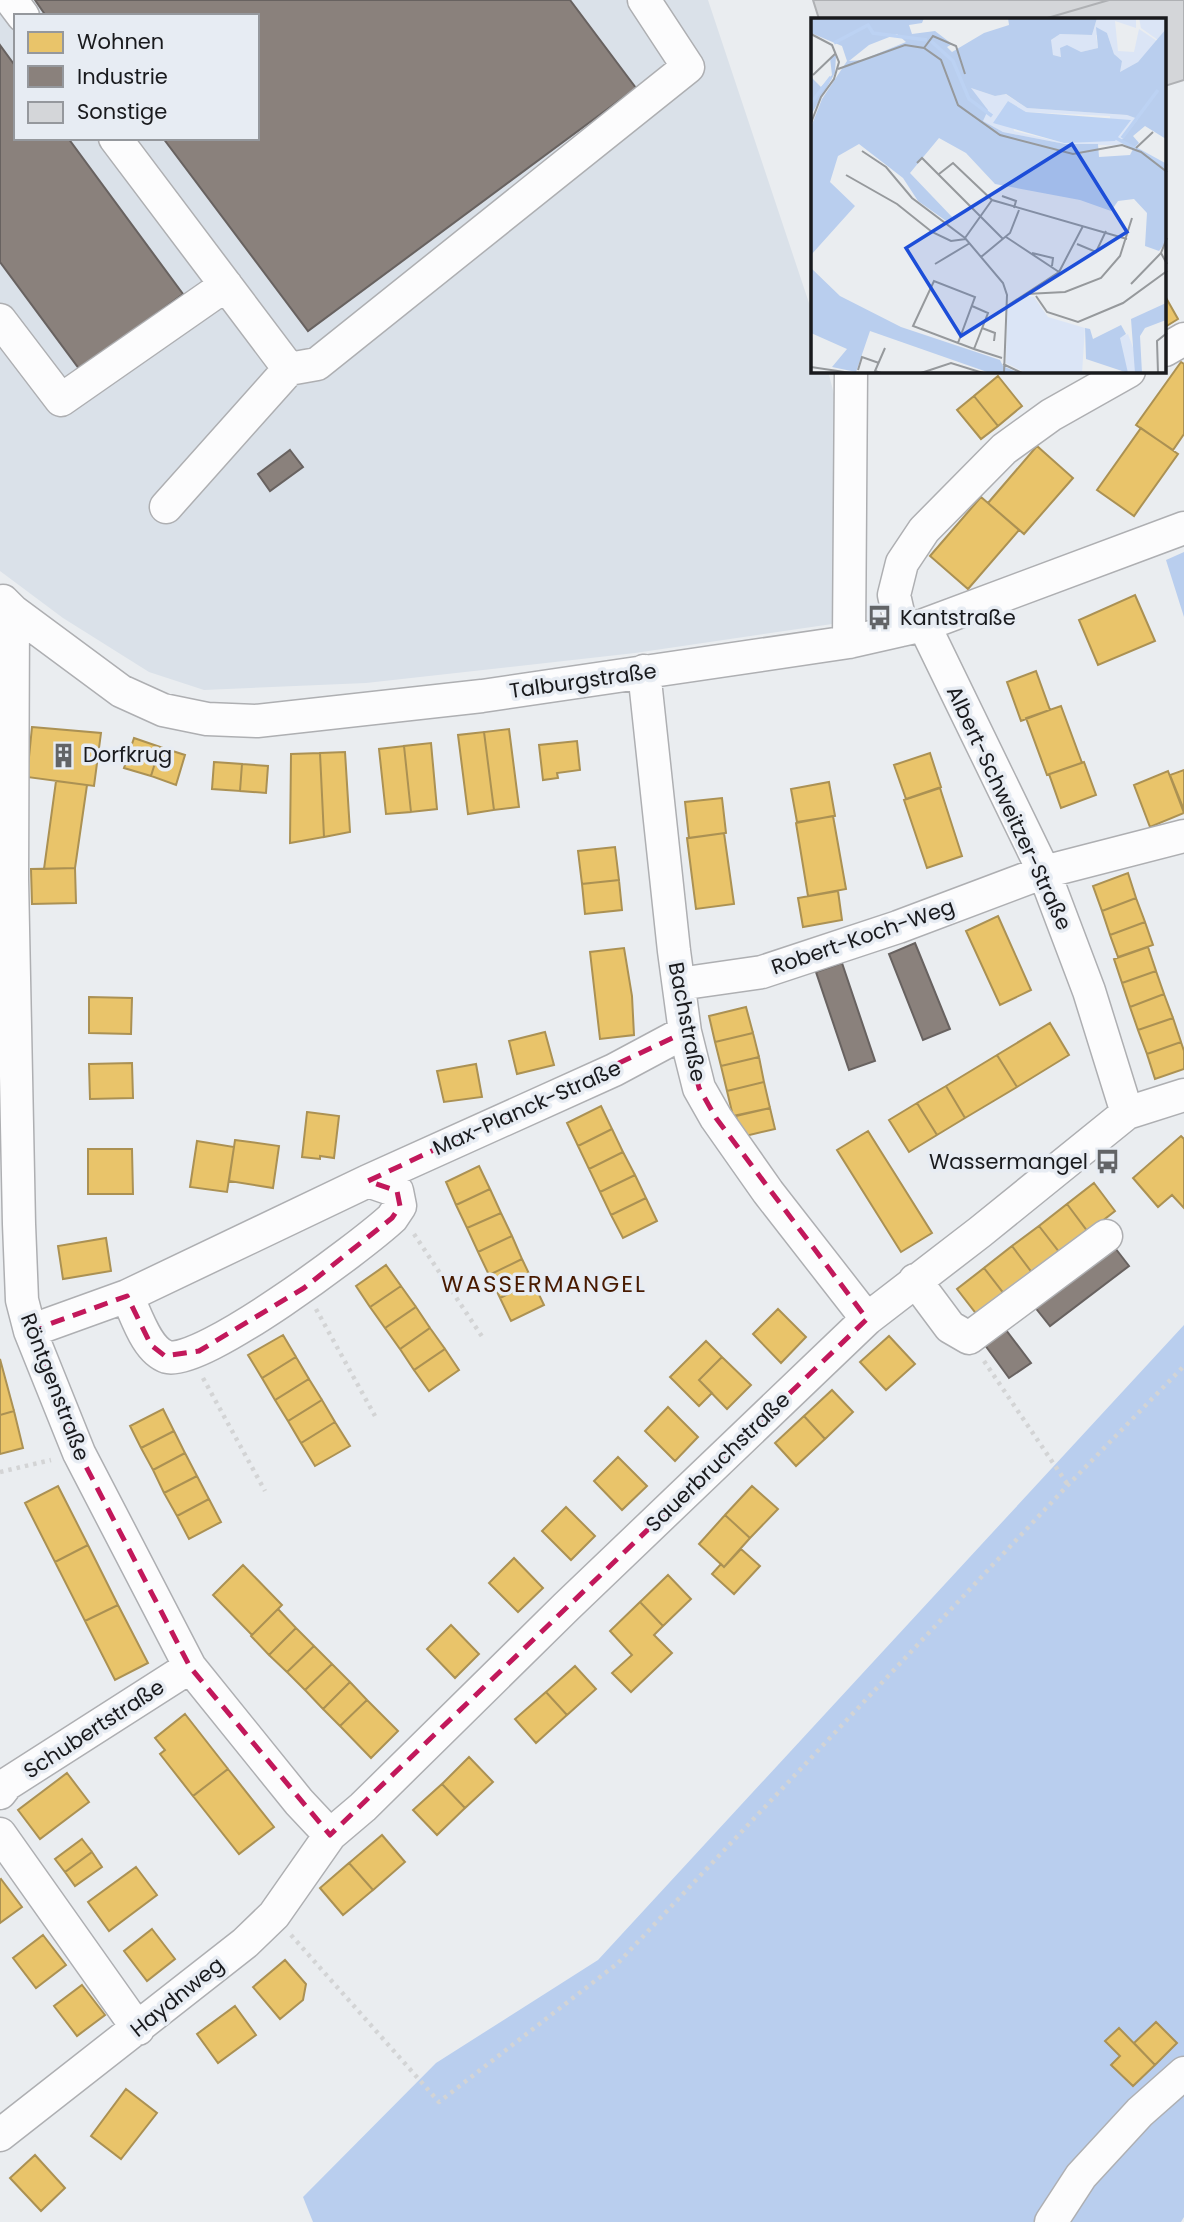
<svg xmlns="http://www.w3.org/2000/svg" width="1184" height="2222" font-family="Poppins,sans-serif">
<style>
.built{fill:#dae1e9;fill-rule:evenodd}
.forest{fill:#b9ceee}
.homes{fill:#e9c46a;stroke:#ab9153;stroke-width:2}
.industry{fill:#8a817c;stroke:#686260;stroke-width:2}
.building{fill:#d4d6d9;stroke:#afb1b4;stroke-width:2}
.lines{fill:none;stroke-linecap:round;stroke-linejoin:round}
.minor-casing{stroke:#aeafb2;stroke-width:35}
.path{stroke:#d3d4d5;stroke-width:4.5;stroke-dasharray:3.5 5;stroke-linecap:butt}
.minor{stroke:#fcfcfd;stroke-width:32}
.marked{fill:none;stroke:#c2185b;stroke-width:5;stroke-dasharray:14 9;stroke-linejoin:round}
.labels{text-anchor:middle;stroke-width:7;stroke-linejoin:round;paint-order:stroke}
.poi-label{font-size:21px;fill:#191a1d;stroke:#e7ecf3;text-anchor:start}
.street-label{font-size:21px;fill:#191a1d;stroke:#e7ecf3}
.neighbourhood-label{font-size:23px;letter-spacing:2px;fill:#481a00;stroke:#e7ecf3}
.inset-river{fill:none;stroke:#bcd2f3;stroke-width:3.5}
.inset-road{fill:none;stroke:#96999c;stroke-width:2}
.view{fill:#1d4ed8;fill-opacity:0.15;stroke:#1d4ed8;stroke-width:3.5}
.inset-edge{fill:none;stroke:#191a1d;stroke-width:3.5}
</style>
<rect width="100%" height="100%" fill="#eaedf0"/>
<path class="built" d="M0,0H708L813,315V371H828L845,437L839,623L635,653L366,683L204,690L149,672L63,618L0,571ZM16,16H257V138H16Z"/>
<path class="forest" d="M1184,552V617L1166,560Z
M1184,1325V2217L1181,2222H313L303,2197L436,2063L598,1960Z"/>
<path class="homes" d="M1165,296L1178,319L1165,327Z
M1181,362L1184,364V434L1173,450L1136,425Z
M998,376L1022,406L998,426L974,396Z
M974,396L998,426L981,439L957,410Z
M1141,428L1178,454L1134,516L1097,490Z
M1037,446L1073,478L1024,534L988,503Z
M981,497L1019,530L968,589L930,556Z
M1135,595L1155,641L1098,665L1079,620Z
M1036,671L1050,710L1021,721L1007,682Z
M1061,706L1082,763L1047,775L1026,718Z
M32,727L101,733L94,786L27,777Z
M509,729L519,807L494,810L484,732Z
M484,732L494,810L468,814L458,735Z
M134,738L160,747L151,776L124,768Z
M577,741L580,770L557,773L558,778L543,780L539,745Z
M431,743L437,809L411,812L404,746Z
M404,746L411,812L386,814L379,749Z
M160,747L185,755L176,785L151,776Z
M345,752L350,832L324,837L320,753Z
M320,753L324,837L290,843L291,754Z
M930,753L941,787L906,799L894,765Z
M214,762L242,764L240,791L212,789Z
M1084,762L1096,795L1061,808L1049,774Z
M242,764L268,766L266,793L240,791Z
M1184,770V810L1170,775Z
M1168,771L1184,813L1150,827L1134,785Z
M56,781L87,785L75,868L44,869Z
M829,782L835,816L797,822L791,789Z
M940,788L962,856L927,868L904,800Z
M722,798L726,833L689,838L685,802Z
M833,816L846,889L808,896L796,823Z
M724,833L734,904L696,909L687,838Z
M615,847L619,880L582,884L578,851Z
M75,868L76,903L32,904L31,869Z
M1128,873L1136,898L1102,911L1093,886Z
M619,880L622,910L585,914L582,884Z
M838,891L842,920L803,927L798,898Z
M1136,898L1145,922L1110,935L1102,911Z
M998,916L1031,990L1000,1005L966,931Z
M1145,922L1153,945L1118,957L1110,935Z
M1148,947L1156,971L1122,983L1114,959Z
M624,948L632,996L634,1035L600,1039L590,952Z
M1156,971L1164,994L1130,1007L1122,983Z
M1164,994L1173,1018L1138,1030L1130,1007Z
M89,997L132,998L131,1034L89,1033Z
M746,1007L753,1033L715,1042L709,1016Z
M1173,1018L1181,1042L1147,1054L1138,1030Z
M1050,1023L1069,1055L1017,1087L997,1055Z
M545,1032L554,1065L517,1074L509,1041Z
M753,1033L759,1057L721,1066L715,1042Z
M1181,1042L1184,1051V1069L1155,1079L1147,1054Z
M997,1055L1017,1087L965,1118L946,1086Z
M759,1057L764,1082L727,1091L721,1066Z
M132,1063L133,1098L90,1099L89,1064Z
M476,1064L482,1097L444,1102L437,1071Z
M764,1082L770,1108L733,1116L727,1091Z
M946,1086L965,1118L937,1135L917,1103Z
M917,1103L937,1135L909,1152L889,1120Z
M601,1106L612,1129L578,1146L567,1123Z
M770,1108L775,1129L741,1137L736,1116Z
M307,1112L339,1116L334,1158L320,1156V1159L302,1157Z
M612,1129L623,1152L589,1169L578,1146Z
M868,1131L932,1233L901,1252L837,1150Z
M1181,1136L1184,1139V1208L1172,1195L1158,1207L1133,1178Z
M235,1140L279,1146L273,1188L229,1181Z
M197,1141L234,1147L227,1192L190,1187Z
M88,1149H132L133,1194H88Z
M623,1152L635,1175L600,1192L589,1169Z
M479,1166L490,1189L456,1205L446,1182Z
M635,1175L646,1198L611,1215L600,1192Z
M1094,1183L1115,1211L1088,1232L1067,1204Z
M490,1189L501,1213L467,1228L456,1205Z
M646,1198L657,1221L623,1238L611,1215Z
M1067,1204L1088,1232L1060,1253L1039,1226Z
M501,1213L512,1236L478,1252L467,1228Z
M1039,1226L1060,1253L1033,1274L1012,1246Z
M512,1236L522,1259L489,1275L478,1252Z
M106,1238L111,1271L63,1279L58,1246Z
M1012,1246L1033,1274L1005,1295L984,1268Z
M522,1259L533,1282L500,1298L489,1275Z
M386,1265L401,1286L370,1307L356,1286Z
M984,1268L1005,1295L978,1316L957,1289Z
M533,1282L544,1305L511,1321L500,1298Z
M401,1286L416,1307L385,1328L370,1307Z
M416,1307L430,1328L400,1349L385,1328Z
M778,1309L806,1337L781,1363L753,1334Z
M430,1328L445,1349L414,1370L400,1349Z
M283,1335L296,1357L262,1378L248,1355Z
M889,1336L915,1364L886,1390L860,1362Z
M706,1341L722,1357L699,1380L712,1393L699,1406L670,1377Z
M445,1349L459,1370L429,1391L414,1370Z
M296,1357L309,1379L275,1400L262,1378Z
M722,1357L751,1385L727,1409L699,1380Z
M0,1359L14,1411L0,1415Z
M309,1379L322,1400L288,1421L275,1400Z
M832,1390L853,1412L825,1439L804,1416Z
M322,1400L335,1422L301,1443L288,1421Z
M668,1407L698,1437L675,1461L645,1431Z
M163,1409L174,1431L141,1448L130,1426Z
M14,1411L23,1448L0,1454V1415Z
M804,1416L825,1439L796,1466L775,1443Z
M335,1422L350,1446L315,1466L301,1443Z
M174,1431L185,1453L153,1470L141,1448Z
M185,1453L197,1476L164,1493L153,1470Z
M618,1457L647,1486L622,1510L594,1481Z
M197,1476L209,1499L177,1516L164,1493Z
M58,1486L88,1545L55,1562L25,1503Z
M752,1486L778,1509L750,1538L725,1515Z
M209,1499L221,1522L189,1539L177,1516Z
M566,1507L595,1536L571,1560L542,1531Z
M725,1515L750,1538L724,1567L699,1544Z
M88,1545L118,1605L85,1621L55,1562Z
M741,1549L760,1566L734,1594L712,1574L721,1564L724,1567Z
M514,1558L543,1588L518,1612L489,1583Z
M243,1565L282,1605L252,1635L213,1595Z
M668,1575L691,1599L663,1626L640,1602Z
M640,1602L663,1626L654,1635L672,1653L631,1692L612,1673L632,1655L610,1631Z
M118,1605L148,1663L115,1680L85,1621Z
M278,1609L296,1628L269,1655L251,1636Z
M451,1625L479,1654L455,1678L427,1649Z
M296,1628L314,1646L287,1672L269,1655Z
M314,1646L332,1664L305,1690L287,1672Z
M332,1664L350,1682L323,1709L305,1690Z
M575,1666L596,1689L567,1715L546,1692Z
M350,1682L367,1700L340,1726L323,1709Z
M546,1692L567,1715L536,1743L515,1719Z
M367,1700L398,1731L371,1758L340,1726Z
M185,1714L228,1769L193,1796L160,1754L165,1750L155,1738Z
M469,1757L493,1782L465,1808L442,1784Z
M228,1769L274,1827L239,1854L193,1796Z
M67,1773L89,1802L40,1839L18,1810Z
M442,1784L465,1808L437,1835L413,1810Z
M382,1835L405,1862L373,1890L349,1863Z
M82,1839L92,1852L65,1872L55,1859Z
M92,1852L102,1867L75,1886L65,1872Z
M349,1863L373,1890L343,1915L320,1888Z
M136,1867L157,1895L109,1931L88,1902Z
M1,1879L22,1907L0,1923V1880Z
M152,1929L175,1959L147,1981L124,1951Z
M43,1935L66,1965L36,1988L13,1958Z
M285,1960L306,1984L303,2000L280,2019L253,1987Z
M82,1985L105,2015L77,2036L54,2006Z
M235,2006L256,2035L218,2063L197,2034Z
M1156,2022L1177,2043L1155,2065L1134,2043Z
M1119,2028L1155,2065L1133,2086L1111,2065L1120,2056L1105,2041Z
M126,2089L157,2113L121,2159L91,2136Z
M35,2155L65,2188L41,2211L10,2178Z"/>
<path class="industry" d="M35,0H570L636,88L308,331L163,138H257V16H46Z
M0,45L16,67V138H68L183,294L80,370L0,262Z
M290,450L303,467L270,491L258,474Z
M915,943L950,1029L923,1040L889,954Z
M842,963L875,1061L849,1070L816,972Z
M1112,1244L1129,1266L1050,1326L1034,1306Z
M1003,1326L1031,1363L1009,1378L982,1341Z"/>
<path class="building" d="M813,0H1109L1044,19H819Z
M1109,0H1184V80L1165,86V19H1044Z"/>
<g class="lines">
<defs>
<path id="minor" d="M11,0L23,16
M115,138L289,369L317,364L688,67L644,0
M0,320L61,400L226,285
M1165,350L1184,339
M166,507L289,369
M3,601L13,611L121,691L163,710L207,719L257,721L482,696L849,642L924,625L1184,528
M13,611L12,879L19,1224L22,1300L30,1331L79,1453L190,1667L299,1802L330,1835
M924,625L1044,872L1089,991L1127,1113
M902,630L894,595L902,563L924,530L1004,449L1051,415L1129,371
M849,642L851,371
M644,671L674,951L685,1032L699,1088L716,1118L768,1192L867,1319
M679,984L762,972L898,927L1044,872L1184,836
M915,1280L950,1327L969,1338L1106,1236
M127,1296C136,1314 146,1350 167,1357C201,1367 363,1245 392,1218L400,1206L397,1191L368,1181
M30,1331L127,1296L368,1181L614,1070L685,1032
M0,1793L7,1784L190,1667
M0,1834L138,2029
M0,2135L245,1943L274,1915L330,1835L363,1807L566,1607L867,1319L980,1232L1127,1113L1184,1095
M1051,2222L1081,2176L1140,2112L1184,2073"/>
</defs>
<use href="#minor" class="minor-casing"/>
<path class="path" d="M414,1234L483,1338
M316,1309L375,1416
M984,1361L1068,1485
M203,1378L265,1491
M0,1472L51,1460
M291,1935L439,2102L618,1963L1068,1485L1184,1366"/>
<use href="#minor" class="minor"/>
</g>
<path class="marked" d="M685,1032L699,1088L716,1118L867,1319L330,1835L190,1667L79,1453L30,1331L127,1296L151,1345L165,1356L199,1351L304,1288L392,1218L400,1206L397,1191L368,1181Z"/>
<defs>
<symbol id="bus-bare" viewBox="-9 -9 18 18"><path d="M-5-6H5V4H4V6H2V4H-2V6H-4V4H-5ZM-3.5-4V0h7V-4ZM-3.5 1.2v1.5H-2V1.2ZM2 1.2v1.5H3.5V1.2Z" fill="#626467" stroke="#e7ecf3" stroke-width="2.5" paint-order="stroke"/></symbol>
<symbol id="building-bare" viewBox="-9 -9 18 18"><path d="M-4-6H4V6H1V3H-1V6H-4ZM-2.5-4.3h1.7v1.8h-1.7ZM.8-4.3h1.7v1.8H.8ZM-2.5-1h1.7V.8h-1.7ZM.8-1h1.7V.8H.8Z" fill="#626467" stroke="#e7ecf3" stroke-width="2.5" paint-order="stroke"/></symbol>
</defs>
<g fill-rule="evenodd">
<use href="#bus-bare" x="862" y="600" width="35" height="35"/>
<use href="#building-bare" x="46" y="738" width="35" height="35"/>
<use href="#bus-bare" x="1090" y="1144" width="35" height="35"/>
</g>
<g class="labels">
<g class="poi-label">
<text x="900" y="625">Kantstraße</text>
<text x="83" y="762">Dorfkrug</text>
<text x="1088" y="1169" text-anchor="end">Wassermangel</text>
</g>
<g class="street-label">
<text transform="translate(583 681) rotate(-8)" y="7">Talburgstraße</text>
<text transform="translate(1009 808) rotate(65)" y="7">Albert-Schweitzer-Straße</text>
<text transform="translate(863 937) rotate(-19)" y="7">Robert-Koch-Weg</text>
<text transform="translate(687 1022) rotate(79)" y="7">Bachstraße</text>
<text transform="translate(527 1108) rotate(-24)" y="7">Max-Planck-Straße</text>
<text transform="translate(55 1387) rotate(69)" y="7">Röntgenstraße</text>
<text transform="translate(718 1462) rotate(-44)" y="7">Sauerbruchstraße</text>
<text transform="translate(94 1729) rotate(-33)" y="7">Schubertstraße</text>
<text transform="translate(177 1997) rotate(-39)" y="7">Haydnweg</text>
</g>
<g class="neighbourhood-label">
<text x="544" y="1292">WASSERMANGEL</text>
</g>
</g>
<g transform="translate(811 18)">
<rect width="355" height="355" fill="#eaedf0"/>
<path d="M286,0H325V10L304,3L307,33L323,34L328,11L346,23L327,44L308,55L311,43L303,36L296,15L285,17L287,30L270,34L249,30L251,39L242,37L239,23L249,16L281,17ZM328,0H355V11L347,22L330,10ZM160,70L184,78L194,76L216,90L316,97L327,101L311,123L324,128L254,126L192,114L172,103ZM197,83L215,94L299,98L300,121L253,125L203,113ZM214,278L223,279L237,299L274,310L271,355H215L195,345L196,291ZM317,316L326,340L324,355H316L308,320Z" fill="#dbe5f6" fill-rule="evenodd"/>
<path d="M0,0H113L111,5L98,7L101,16L124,13L141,26L136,29L141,34L173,15L198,7L197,0H286L281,17L249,16L240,22L242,37L250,39L249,30L256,27L270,34L287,30L285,9L296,15L303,36L311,43L309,54L327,44L355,11V121L334,108L322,118L328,125L324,129L355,148V224L348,233L334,228L336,195L323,181L307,183L300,193L269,182L184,166L155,135L128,120L99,155L142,200L138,205L107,183L92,160L48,126L27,138L19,164L44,188L0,237V109L11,81L36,43L31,28L0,15ZM86,16L95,24L51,42L38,43L58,27ZM160,70L184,78L195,76L216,90L316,97L327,101L310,123L323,129L319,137L288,139L287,126H254L192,114L172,103L177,92ZM25,37L24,55L0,97V59L10,69L21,57L19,40ZM0,250L29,278L90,309L189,342L192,348L208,355H179L59,313L45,354L21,349L36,331L0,315ZM355,285V302L334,310L329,318L331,355H324L320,301ZM310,307L315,316L309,320L317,355L275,341L274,310L279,311L282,321Z" fill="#b9ceee" fill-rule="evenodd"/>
<path d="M197,83L215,94L320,102L304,123L253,125L182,105Z" fill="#bcd2f3"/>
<path class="inset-river" d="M120,23L142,43L158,81L181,98M23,25L57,7L62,15L116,22M0,85L20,59M305,120L356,148M311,120L347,72"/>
<path class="inset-road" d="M0,16L21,27L28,44L23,61L10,79L0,105M113,30L122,18L145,28L154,56M27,51L94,27L113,30L130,42L147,87L189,117L262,136L311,127L330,134L356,154M2,57L25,35M325,130L342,114M51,133L75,149L101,180L154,220L192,265L196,277L193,355M106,145L111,140L192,221M128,156L142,145L181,182L316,221M35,157L86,186L121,214L140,223L155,221M191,178L205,183L203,190M195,219L248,254M154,220L181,182M356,220L350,235L356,246M266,226L285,234L295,213M221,235L242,240L241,248M170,239L199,215L208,192M124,246L159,225M320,266L350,235M215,276L254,274L290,260L309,238L321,200M225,278L236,294L267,304L312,285L356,253M161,288L177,295L163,331M196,288L248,254L272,208M171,310L184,315L183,323M147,325L164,279L123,263L102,308L163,331L191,340M192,346L211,355M0,349L40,355M47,352L51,339L68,345M70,355L64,353L74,330M110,355L140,345L172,355M347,355L346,323L356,315"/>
<path class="view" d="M261,126L316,214L150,318L95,230Z"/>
<rect width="355" height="355" class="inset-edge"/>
</g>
<rect x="14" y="14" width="245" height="126" fill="#e7ecf3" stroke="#95989d" stroke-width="2"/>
<rect x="28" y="32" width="35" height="21" fill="#e9c46a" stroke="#95989d" stroke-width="2"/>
<text x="77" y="49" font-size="21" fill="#191a1d">Wohnen</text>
<rect x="28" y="66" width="35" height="21" fill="#8a817c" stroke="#95989d" stroke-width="2"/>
<text x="77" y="84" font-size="21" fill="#191a1d">Industrie</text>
<rect x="28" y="102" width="35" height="21" fill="#d4d6d9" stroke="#95989d" stroke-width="2"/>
<text x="77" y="119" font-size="21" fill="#191a1d">Sonstige</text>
</svg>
